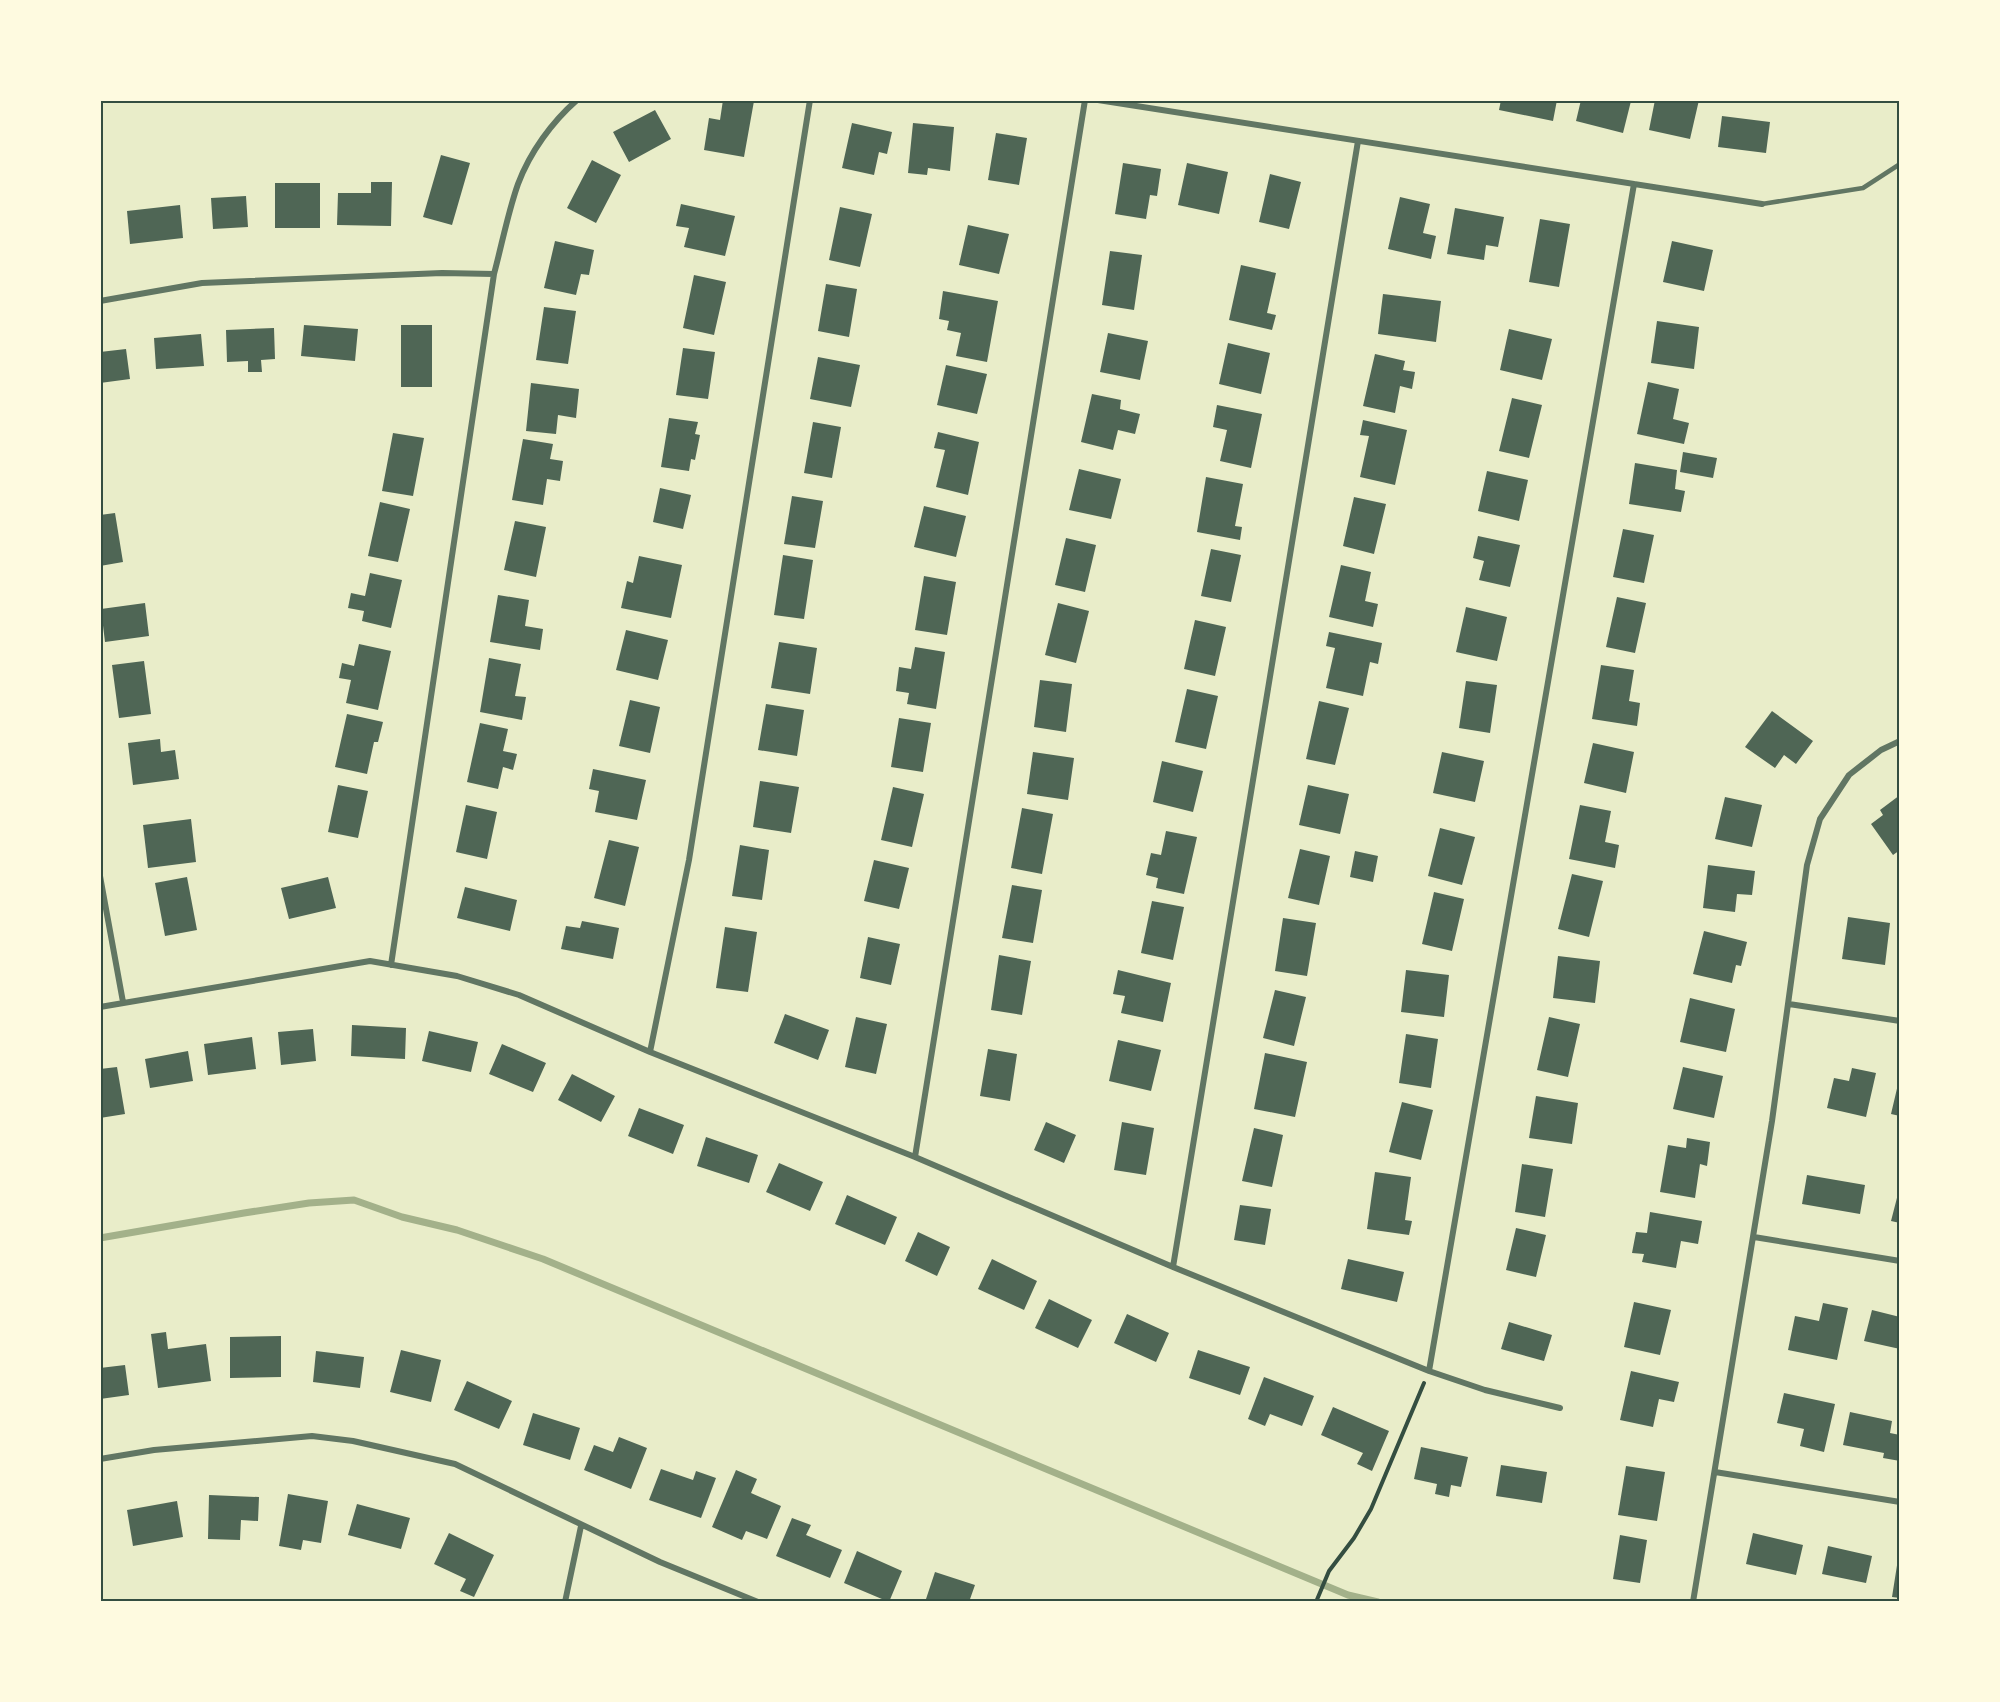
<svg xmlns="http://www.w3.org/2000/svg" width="2000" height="1702" font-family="'Titillium Web',sans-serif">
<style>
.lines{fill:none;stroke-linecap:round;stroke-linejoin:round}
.stream{stroke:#a3b18a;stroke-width:7}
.building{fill:#4f6655}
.path{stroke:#344e41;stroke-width:4}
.service{stroke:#617663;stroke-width:4.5}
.minor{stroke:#617663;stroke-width:6}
.neatline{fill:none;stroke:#344e41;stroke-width:2}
</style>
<rect width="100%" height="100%" fill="#e9edc9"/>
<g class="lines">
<path class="stream" d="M100,1238L244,1213L309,1203L354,1200L402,1217L457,1230L543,1259L1348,1595L1378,1602"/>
</g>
<path class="building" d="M723,100L754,101L744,157L704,150L709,118L720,120Z
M1501,100H1557L1553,121L1499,110Z
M1581,100L1631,101L1623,133L1576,121Z
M1655,100H1699L1690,139L1649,130Z
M655,110L671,139L629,162L613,132Z
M1722,116L1770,122L1766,153L1718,147Z
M852,123L892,132L887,154L879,152L874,175L842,168Z
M913,123L954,127L950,171L928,168L927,175L908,173Z
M996,133L1027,138L1019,185L988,180Z
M441,155L470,163L452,225L423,217Z
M592,160L621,175L596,223L567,208Z
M1123,163L1161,169L1157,196L1150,195L1146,219L1115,214Z
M1187,163L1228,172L1219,214L1178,205Z
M1270,174L1301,182L1289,229L1259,222Z
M371,182H392L391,226L337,225L338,193H371Z
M275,183H320V228H275Z
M246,196L248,227L213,229L211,198Z
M1400,197L1430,204L1423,233L1436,236L1431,259L1388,249Z
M681,204L735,216L725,256L684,247L689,228L676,226Z
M180,205L183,238L130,244L127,211Z
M840,207L872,214L860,267L829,260Z
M1455,208L1504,217L1498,247L1486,245L1484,260L1447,254Z
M1540,219L1570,224L1559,287L1529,282Z
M968,225L1009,234L999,274L959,265Z
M555,241L594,250L589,275L581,274L576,295L544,288Z
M1672,241L1713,250L1704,291L1663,282Z
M1110,251L1142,255L1134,310L1102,305Z
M1241,265L1276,273L1267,313L1276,315L1272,330L1229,320Z
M694,275L726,282L714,335L683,328Z
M826,284L857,289L849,337L818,331Z
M943,291L998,301L987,362L956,356L961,333L947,330L949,321L939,319Z
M1383,294L1441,301L1436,342L1378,334Z
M544,307L576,311L568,364L536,360Z
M1657,321L1699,327L1694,369L1651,363Z
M304,325L358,329L355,361L301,356Z
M401,325H432V387H401Z
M274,328L275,359L261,360L262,372H248V361L227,362L226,330Z
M1509,329L1552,339L1542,380L1500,370Z
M1108,333L1148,341L1140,380L1100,372Z
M201,334L204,366L156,369L154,338Z
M1228,343L1270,353L1261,394L1219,384Z
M683,348L715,352L708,399L676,395Z
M126,349L130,379L100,383V352Z
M1375,354L1405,361L1403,370L1415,372L1412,389L1400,386L1395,413L1363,406Z
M818,357L860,365L851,407L810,399Z
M946,365L987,374L977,414L937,405Z
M1648,382L1679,389L1673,419L1689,423L1684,444L1637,434Z
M531,383L579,389L576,418L558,415L556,434L526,431Z
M1092,394L1121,400L1120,409L1140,414L1135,434L1118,430L1113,450L1081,442Z
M1512,398L1542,405L1529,458L1499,451Z
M1217,405L1262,414L1251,468L1220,461L1227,430L1213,427Z
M669,418L698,422L695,434L700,435L695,460L691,459L689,471L661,467Z
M1363,420L1407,430L1395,485L1360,477L1369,436L1360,435Z
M813,422L841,427L832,478L804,473Z
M938,432L979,442L968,495L936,487L945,450L934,448Z
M393,433L424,438L413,496L382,491Z
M523,439L553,444L550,459L563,461L560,481L547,479L543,505L512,500Z
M1683,452L1717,458L1713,478L1680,472Z
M1635,463L1677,470L1675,489L1685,491L1681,512L1629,504Z
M1079,469L1121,479L1111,519L1069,510Z
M1487,471L1528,480L1519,521L1478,511Z
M1206,477L1243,484L1235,526L1242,527L1240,540L1197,532Z
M660,488L691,495L683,529L653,522Z
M792,496L823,501L815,548L784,544Z
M1354,497L1386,504L1374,554L1343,546Z
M380,502L410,509L398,562L368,556Z
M924,506L966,516L956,557L914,547Z
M115,513L123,562L100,566V515Z
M515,521L546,527L536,577L504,570Z
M1623,529L1654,535L1644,583L1613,577Z
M1478,536L1520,545L1510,587L1479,580L1484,561L1473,558Z
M1066,538L1096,545L1085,592L1055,585Z
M1211,549L1241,555L1231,602L1201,596Z
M783,555L813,560L804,619L774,615Z
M639,556L682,565L671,618L621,608L627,581L633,583Z
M1341,565L1371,572L1365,601L1378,604L1373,627L1329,617Z
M370,573L402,580L391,628L362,621L364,611L348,608L351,593L365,596Z
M924,576L956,582L947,635L915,630Z
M498,595L529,600L525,626L543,629L540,650L490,642Z
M1617,597L1646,603L1635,653L1606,647Z
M145,603L149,636L105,642L101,609Z
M1058,603L1089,611L1076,663L1045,655Z
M1466,607L1507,617L1497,661L1456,652Z
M1195,620L1226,627L1215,676L1184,669Z
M626,630L668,640L658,680L616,670Z
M1329,632L1382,643L1378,664L1370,662L1363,696L1326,688L1335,648L1326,646Z
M779,642L817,648L810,694L771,688Z
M359,644L391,651L378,710L346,703L351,680L339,678L342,663L354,666Z
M915,647L945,652L936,709L907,704L909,693L896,691L899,667L911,669Z
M489,658L521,664L515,696L526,697L522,720L480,712Z
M144,661L151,714L119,718L112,665Z
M1601,665L1634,670L1629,701L1640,703L1637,726L1592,719Z
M1040,680L1072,684L1066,732L1034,727Z
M1466,681L1497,685L1490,733L1459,728Z
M1187,689L1218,696L1206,749L1175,742Z
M630,700L660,707L650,753L619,746Z
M1319,701L1349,708L1335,765L1306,759Z
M766,704L804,710L797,756L758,750Z
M1772,711L1813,741L1796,764L1784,755L1775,768L1745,747Z
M347,714L383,722L378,742H374L367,774L335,767Z
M899,718L931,723L923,772L891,767Z
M480,723L508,729L503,751L517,754L513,770L503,767L498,789L467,782Z
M160,739L161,752L175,750L179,779L133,785L128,743Z
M1593,743L1634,752L1626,793L1584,783Z
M1033,752L1074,758L1068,800L1027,794Z
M1442,752L1484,761L1475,802L1433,793Z
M1162,761L1203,771L1193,812L1153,802Z
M593,769L646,780L637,820L595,812L599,791L589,789Z
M760,781L799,787L791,833L753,827Z
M338,785L368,791L358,838L328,832Z
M1308,785L1349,794L1340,834L1299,825Z
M893,787L924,794L912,847L881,840Z
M1900,795V850L1893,855L1871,824L1883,815L1880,810Z
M1725,797L1762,805L1752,847L1715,839Z
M466,805L497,812L487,859L456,852Z
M1580,805L1611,811L1605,842L1619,845L1615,868L1569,859Z
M1022,808L1053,814L1042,874L1011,868Z
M191,819L196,862L148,868L143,825Z
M1440,828L1475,837L1462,885L1428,876Z
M1166,831L1197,837L1184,894L1156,888L1158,878L1146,875L1151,853L1161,855Z
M609,840L639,847L625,906L594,898Z
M740,845L769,850L762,900L732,896Z
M1300,849L1330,856L1319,905L1288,898Z
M1355,851L1378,856L1373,882L1350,877Z
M874,860L909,868L899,909L864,901Z
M1708,865L1755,871L1752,895L1737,894L1735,912L1703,908Z
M1572,874L1603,881L1589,937L1558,929Z
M187,877L197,930L165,936L155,883Z
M328,877L336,908L289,919L281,888Z
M1012,885L1042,890L1033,943L1002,938Z
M465,887L517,900L510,931L457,918Z
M1434,892L1464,899L1452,951L1422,944Z
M1152,901L1184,907L1173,960L1141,953Z
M1848,917L1890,923L1885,965L1842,959Z
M1283,918L1316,923L1307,976L1275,971Z
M582,921L619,928L613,959L561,949L566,926L580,928Z
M725,927L757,932L748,992L716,988Z
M1704,931L1747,942L1741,966L1736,965L1732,983L1693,974Z
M868,937L900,944L891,985L860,978Z
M999,955L1031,961L1022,1015L991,1010Z
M1558,956L1600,961L1595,1003L1553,998Z
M1118,970L1171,983L1163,1022L1121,1013L1125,996L1113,994Z
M1406,970L1449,975L1444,1017L1401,1012Z
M1275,990L1306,997L1294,1046L1263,1038Z
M1690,998L1735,1009L1726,1052L1680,1042Z
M785,1014L829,1030L818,1060L774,1043Z
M856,1017L887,1024L876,1074L845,1067Z
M1549,1017L1580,1024L1568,1077L1537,1070Z
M352,1025L406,1028L405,1059L351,1056Z
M313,1029L316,1061L281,1065L278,1032Z
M429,1031L478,1042L471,1072L422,1061Z
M1406,1034L1438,1039L1431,1088L1399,1083Z
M252,1037L256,1069L208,1075L204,1044Z
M1118,1040L1161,1050L1151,1091L1109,1081Z
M502,1044L546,1063L533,1092L489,1074Z
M988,1049L1017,1054L1010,1101L980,1096Z
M188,1051L193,1081L150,1088L145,1059Z
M1265,1053L1307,1062L1295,1117L1254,1109Z
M117,1067L125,1114L100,1118V1069Z
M1683,1067L1723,1076L1714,1118L1673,1109Z
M1852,1068L1876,1073L1866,1117L1827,1108L1834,1078L1849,1081Z
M572,1074L615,1096L601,1122L558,1100Z
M1899,1080H1900V1116L1891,1114Z
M1536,1096L1578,1103L1572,1144L1529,1138Z
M1402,1102L1433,1110L1421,1160L1389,1152Z
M639,1108L684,1125L673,1154L628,1136Z
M1046,1122L1076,1135L1064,1163L1034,1150Z
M1122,1122L1154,1128L1146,1175L1114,1170Z
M1254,1128L1283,1135L1272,1187L1242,1181Z
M706,1137L758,1155L749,1183L697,1166Z
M1687,1138L1710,1142L1707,1166L1700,1164L1695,1198L1660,1192L1668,1145L1686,1148Z
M779,1163L823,1182L810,1211L766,1192Z
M1522,1164L1553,1169L1545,1217L1515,1212Z
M1375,1172L1411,1177L1405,1220L1412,1221L1409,1235L1367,1229Z
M1807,1175L1865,1185L1860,1214L1802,1204Z
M1899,1190H1900V1223L1891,1221Z
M847,1195L897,1217L885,1245L835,1224Z
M1240,1205L1271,1209L1265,1245L1234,1240Z
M1650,1212L1702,1221L1698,1244L1681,1241L1676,1268L1642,1262L1644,1254L1632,1253L1636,1232L1647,1233Z
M1516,1228L1546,1235L1536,1277L1506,1270Z
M918,1232L950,1247L937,1276L905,1261Z
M992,1259L1037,1281L1024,1310L978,1289Z
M1348,1259L1404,1272L1397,1302L1341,1289Z
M1049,1299L1092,1320L1078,1348L1035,1328Z
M1634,1302L1671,1310L1660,1355L1624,1347Z
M1823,1303L1848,1308L1837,1360L1788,1350L1795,1316L1819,1321Z
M1872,1310L1900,1317V1349L1864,1341Z
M1127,1314L1169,1333L1156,1362L1114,1343Z
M1509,1322L1552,1335L1544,1361L1501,1349Z
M166,1332L168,1349L206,1344L211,1381L158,1388L151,1334Z
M281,1336V1377L230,1378V1337Z
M401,1350L441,1360L431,1402L390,1392Z
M1198,1350L1250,1367L1240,1395L1189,1378Z
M316,1351L364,1357L360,1388L313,1382Z
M125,1365L129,1395L100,1399V1368Z
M1631,1371L1679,1382L1674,1402L1659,1399L1653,1427L1620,1420Z
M1264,1377L1314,1396L1302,1426L1270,1414L1265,1426L1248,1419Z
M467,1381L512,1401L499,1429L454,1410Z
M1784,1393L1835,1404L1824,1452L1800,1446L1804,1429L1777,1423Z
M1333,1407L1389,1431L1372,1471L1357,1464L1363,1453L1321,1435Z
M1850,1412L1892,1421L1890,1433L1900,1435V1461L1883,1458L1884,1453L1843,1445Z
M533,1413L580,1428L570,1460L523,1445Z
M619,1437L647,1448L631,1489L584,1470L594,1445L613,1452Z
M1421,1447L1468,1457L1461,1487L1451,1485L1449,1497L1435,1494L1437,1484L1414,1479Z
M1501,1465L1547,1472L1542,1503L1496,1496Z
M1626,1466L1665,1472L1657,1521L1618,1515Z
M661,1469L693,1480L696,1471L716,1478L701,1518L649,1500Z
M736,1470L757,1479L751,1493L781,1506L767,1539L746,1531L742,1540L712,1527Z
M288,1494L328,1501L321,1543L303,1540L301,1550L279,1546Z
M209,1495L259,1497L258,1521L241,1520L240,1540L208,1539Z
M177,1501L183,1537L133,1546L127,1510Z
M357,1504L410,1518L401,1549L348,1535Z
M792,1518L811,1525L806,1535L842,1550L830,1578L776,1556Z
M449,1533L494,1555L474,1597L460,1591L466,1579L434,1564Z
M1753,1533L1803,1545L1796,1575L1746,1564Z
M1620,1535L1647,1540L1640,1583L1613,1579Z
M1828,1546L1872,1556L1866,1583L1822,1574Z
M857,1551L902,1571L889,1602L844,1583Z
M1898,1559H1900V1598L1892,1597Z
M935,1572L975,1585L969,1602H925Z"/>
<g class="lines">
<path class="path" d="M1316,1602L1329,1571L1354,1538L1371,1509L1424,1383"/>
<path class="service" d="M1762,204L1863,188L1900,164"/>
<path class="minor" d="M1098,100L1762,204
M100,301L202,283L442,273L494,274
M100,876L123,1002
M391,965L494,274C502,244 508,212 518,184C530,152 552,122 577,100
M1789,1004L1900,1021
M100,1007L370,961L457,976L519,995L650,1052L915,1157L1173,1267L1429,1371L1485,1390L1560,1408
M650,1052L689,860L810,100
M915,1157L1085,100
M1754,1237L1900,1261
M1173,1267L1358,141
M1429,1371L1634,184
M100,1459L154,1450L312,1436L353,1441L455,1464L660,1562L758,1602
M1715,1472L1900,1502
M565,1602L581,1526
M1693,1602L1772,1121L1807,865L1820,819L1849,775L1881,750L1900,741"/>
</g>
<rect width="2000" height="1702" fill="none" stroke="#fefae0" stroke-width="204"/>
<rect x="102" y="102" width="1796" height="1498" class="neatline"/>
</svg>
